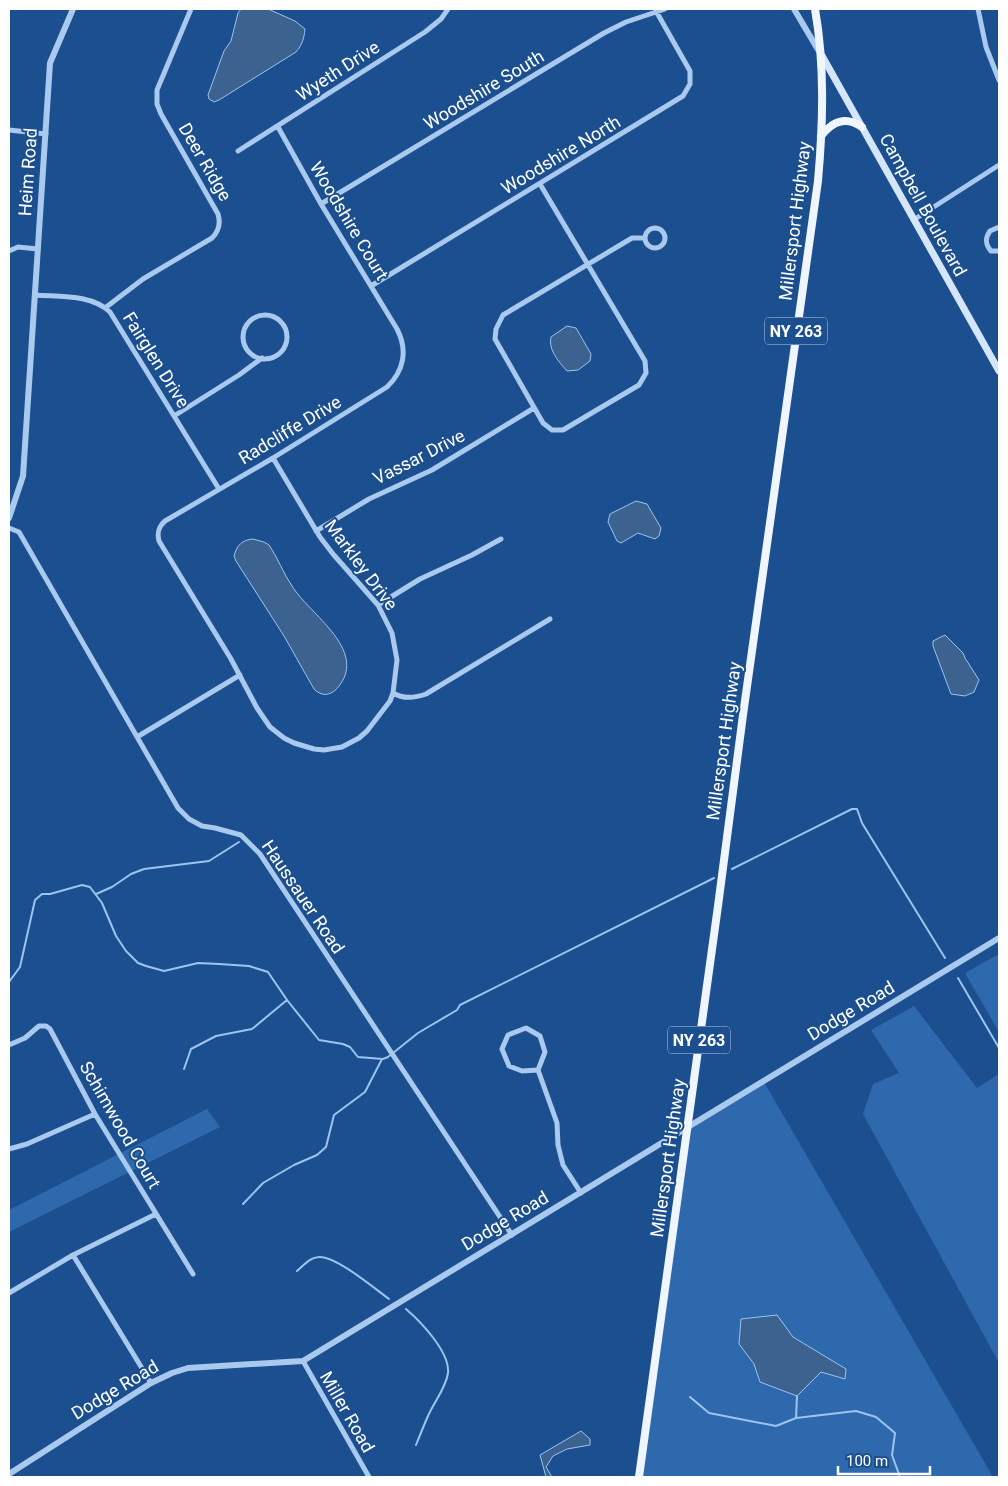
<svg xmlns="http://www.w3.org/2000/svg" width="1008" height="1486" font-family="Roboto,sans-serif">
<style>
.green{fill:#2e69ad}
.water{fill:#3c6290;stroke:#9cc4f0}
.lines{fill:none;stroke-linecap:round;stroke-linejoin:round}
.stream{stroke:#9cc4f0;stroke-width:2}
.minor{stroke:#a9c9ee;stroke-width:5}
.tertiary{stroke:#a9c9ee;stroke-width:6}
.secondary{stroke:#d6e6fa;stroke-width:7}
.primary{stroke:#f0f6ff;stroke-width:8}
.labels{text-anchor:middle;stroke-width:4;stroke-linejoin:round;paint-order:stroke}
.shield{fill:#1b4f8f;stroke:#bbcadd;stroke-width:1}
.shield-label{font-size:16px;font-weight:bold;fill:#fff}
.street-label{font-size:18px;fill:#fff;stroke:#1b4f8f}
</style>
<rect width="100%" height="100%" fill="#1b4f8f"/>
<path class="green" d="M999,954V1032L965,973Z
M914,1006L977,1088L999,1074V1363L863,1114L873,1084L899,1073L871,1030Z
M764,1082L993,1477H639L686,1129Z
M207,1109L220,1127L9,1232V1210Z"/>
<path class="water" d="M241,9H268L295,21L305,29C304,39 302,45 296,52L219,100L214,102L209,99L208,95L224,51L231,41L238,13Z
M567,326L576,328L591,354L590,361L578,370L567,371C559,362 548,350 551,337Z
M636,501L647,504L661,528L659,536L655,539L638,533L621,543L617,541L608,522L610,514Z
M253,539L264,542L269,545C278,558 283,573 292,586C308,612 359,644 344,678C341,684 337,690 331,693C325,696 319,694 314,689L284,636L236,561L234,556C237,545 242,540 253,539Z
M945,635L963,653L965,658L979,680L974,692L965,696L951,694L933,646V641Z
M777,1315L793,1337L846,1369L845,1379L821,1372L797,1396L760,1382L754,1364L739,1344L741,1319Z
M581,1431L590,1439V1445L567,1449L553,1456L546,1467L552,1477H546L540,1455Z"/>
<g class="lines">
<path class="stream" d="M732,869L852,809H857L862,823L945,958
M96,894L112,887L131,874L144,869L209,861L239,842
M958,978L999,1048
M9,982L20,967L35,900L42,894H50L82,885L90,887L102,903L116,936L126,951L138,963L146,966L164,971L198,963L219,964L249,966L268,972L287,1000L319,1040L343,1044L350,1047L358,1057L383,1059L388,1057L418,1033L457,1010L460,1005L714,878
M184,1069L191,1049L216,1036L252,1029L287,1000
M243,1204L263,1183L294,1165L317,1155L326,1147L334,1115L365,1092L382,1059
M297,1271C303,1266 310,1257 319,1257C336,1256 374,1288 389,1299
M406,1309C421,1322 450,1352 448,1373C446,1388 434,1402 428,1416C424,1425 420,1435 416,1445
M690,1397L709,1413L776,1426L796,1418L856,1411L876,1417L895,1433L892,1455L900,1477
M796,1418L797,1396"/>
<path class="minor" d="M978,9L986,47L999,80
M9,130L46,134
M238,151L425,32L441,19L448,9
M540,184L645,361L646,373L639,385L563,430H552L543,423L495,339L496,329L503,315L632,238H645
M321,204L604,33L626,22L665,9
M915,219L999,165
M999,227L990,231C985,238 985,244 991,251H999
M645 238a10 10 0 1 1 20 0a10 10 0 1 1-20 0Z
M9,251L18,247L38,249
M371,286L683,96L690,84V71L656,11
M35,295C60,297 91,294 110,312L219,489
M105,308L143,279L212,238C219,231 221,224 218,214L161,114L157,104V90L191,9
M243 337a22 22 0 1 1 44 0a22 22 0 1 1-44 0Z
M174,416L239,375L262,358
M273,458L320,537L333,554L378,605L392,633L397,660L393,693L390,701L367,731L359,738L342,747L324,750L314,749L294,743L284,738L270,727L257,708L231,659L159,541C157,533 158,527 165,521L273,458L387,387C404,371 408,350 397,329L321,204L278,127
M9,528L19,532L178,808L189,819L202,826L215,828L241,835L260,854L512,1235
M316,531L369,499L432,470L534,408
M378,605L420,579L472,555L501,539
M393,693C403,699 415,698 426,694L550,619
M137,737L240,675
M9,1045L25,1038L39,1026H46L50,1029L95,1114L193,1274
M538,1070L522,1071L509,1066L502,1049L508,1035L526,1028L540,1036L545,1052L538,1070L557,1123L558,1145L563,1165L581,1193
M9,1149L27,1144L95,1114
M73,1255L151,1383
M9,1293L73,1255L156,1214
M303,1361L369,1477"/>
<path class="tertiary" d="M794,9L820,53
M9,518L23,476L50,63L73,9
M9,1474L151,1383L172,1373L188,1368L303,1361L999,938"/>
<path class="secondary" d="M821,54L999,371"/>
<path class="primary" d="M821,136C833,121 846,116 862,127
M639,1477L718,906L743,715L818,181C823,124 825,66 815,9"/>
</g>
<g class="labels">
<g class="shield">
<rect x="765" y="317.5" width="62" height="27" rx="4"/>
<rect x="668" y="1026.5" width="62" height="27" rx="4"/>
</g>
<g class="shield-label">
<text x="796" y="337">NY 263</text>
<text x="699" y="1046">NY 263</text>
</g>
<g class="street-label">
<text transform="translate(338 71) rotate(-33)" y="6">Wyeth Drive</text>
<text transform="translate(484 90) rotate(-31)" y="6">Woodshire South</text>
<text transform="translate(561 155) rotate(-31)" y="6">Woodshire North</text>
<text transform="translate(205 162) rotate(60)" y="6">Deer Ridge</text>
<text transform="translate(28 172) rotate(-86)" y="6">Heim Road</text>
<text transform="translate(923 205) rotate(61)" y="6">Campbell Boulevard</text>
<text transform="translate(349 221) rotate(59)" y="6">Woodshire Court</text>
<text transform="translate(795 221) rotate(-83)" y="6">Millersport Highway</text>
<text transform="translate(156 360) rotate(58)" y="6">Fairglen Drive</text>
<text transform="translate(290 430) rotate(-31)" y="6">Radcliffe Drive</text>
<text transform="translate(419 457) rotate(-27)" y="6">Vassar Drive</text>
<text transform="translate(361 565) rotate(53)" y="6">Markley Drive</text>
<text transform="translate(724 741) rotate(-82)" y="6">Millersport Highway</text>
<text transform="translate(303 897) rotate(56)" y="6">Haussauer Road</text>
<text transform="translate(851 1011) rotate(-31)" y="6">Dodge Road</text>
<text transform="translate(120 1125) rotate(60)" y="6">Schimwood Court</text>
<text transform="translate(668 1158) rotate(-82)" y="6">Millersport Highway</text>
<text transform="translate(505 1221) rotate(-31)" y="6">Dodge Road</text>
<text transform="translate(115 1390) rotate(-31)" y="6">Dodge Road</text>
<text transform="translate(347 1412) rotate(60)" y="6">Miller Road</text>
</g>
</g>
<rect width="1008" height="1486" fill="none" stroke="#ffffff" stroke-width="20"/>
<path d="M838 1466v8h92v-8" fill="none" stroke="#ffffff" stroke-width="2.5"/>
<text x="846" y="1466" font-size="15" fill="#ffffff" stroke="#1b4f8f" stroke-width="4" paint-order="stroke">100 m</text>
</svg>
